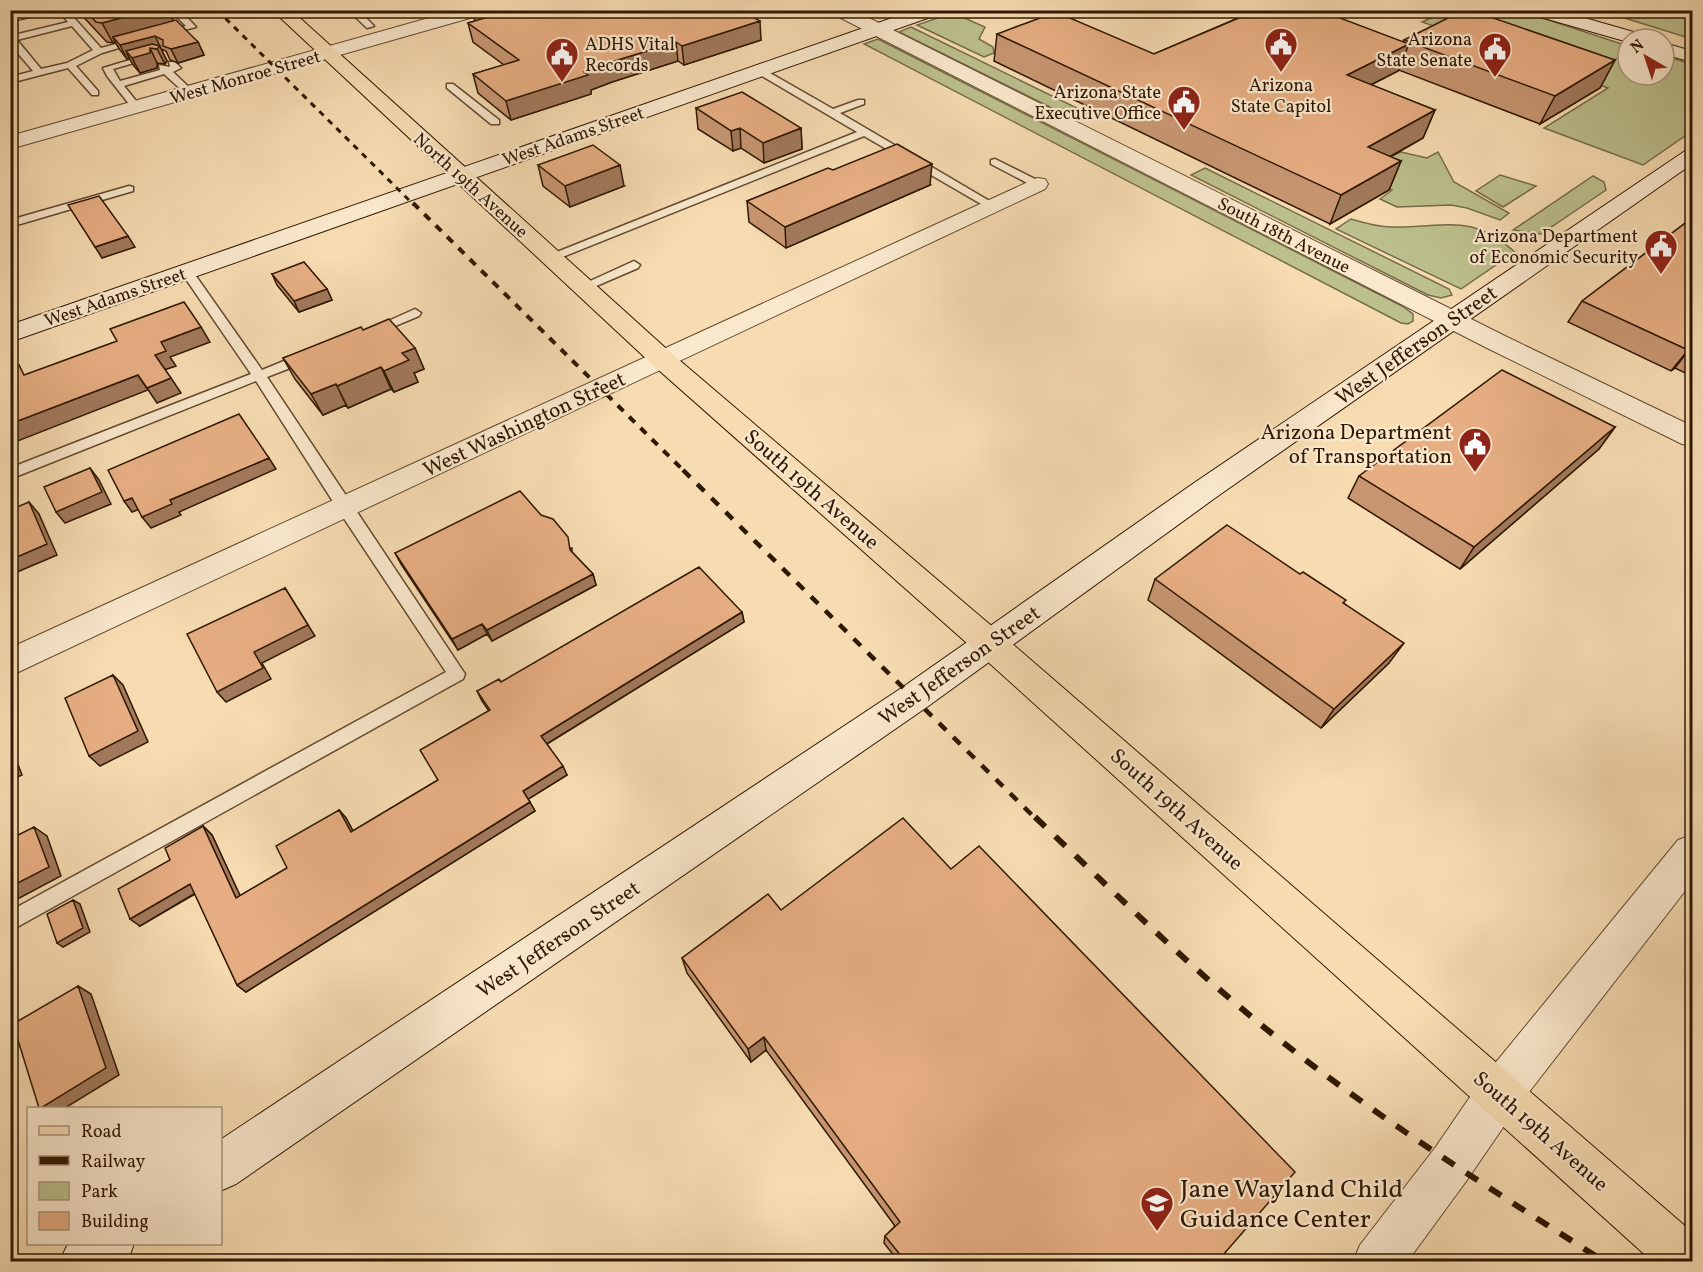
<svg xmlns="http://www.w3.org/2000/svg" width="1703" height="1272" font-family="Vollkorn,serif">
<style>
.green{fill:#bcc08d;stroke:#766c48;stroke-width:1.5}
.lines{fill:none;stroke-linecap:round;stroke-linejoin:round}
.lane-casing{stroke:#61492e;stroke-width:3}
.street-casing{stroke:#61492e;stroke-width:2}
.secondary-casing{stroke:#2f1802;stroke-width:2}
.primary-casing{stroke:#2f1802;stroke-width:2}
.lane{fill:#fae8cd;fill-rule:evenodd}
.street{fill:#fae8cd;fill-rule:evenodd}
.secondary{fill:#fae8cd;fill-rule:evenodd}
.primary{fill:#f7dcb2;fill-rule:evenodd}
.rail-far3{stroke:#2f1802;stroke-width:3;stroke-dasharray:6 6;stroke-linecap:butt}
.rail-far2{stroke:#2f1802;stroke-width:4;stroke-dasharray:8 8;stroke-linecap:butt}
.rail-far1{stroke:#2f1802;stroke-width:4.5;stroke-dasharray:10 10;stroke-linecap:butt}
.rail{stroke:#2f1802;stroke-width:6;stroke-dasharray:14 14;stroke-linecap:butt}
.wall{fill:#c79671;stroke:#2f1802;stroke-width:1.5}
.shaded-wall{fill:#a27a5c;stroke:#2f1802;stroke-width:1.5}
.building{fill:#e7ae83;stroke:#2f1802;stroke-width:1.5}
.labels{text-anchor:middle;stroke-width:4.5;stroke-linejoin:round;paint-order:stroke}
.far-poi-label{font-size:18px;fill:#2f1802;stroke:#fae8cd;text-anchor:end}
.far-street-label{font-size:18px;fill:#2f1802;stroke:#fae8cd}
.street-label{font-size:21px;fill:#2f1802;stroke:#fae8cd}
.poi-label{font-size:21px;fill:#2f1802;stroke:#fae8cd;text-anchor:end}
.near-poi-label{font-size:26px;fill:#2f1802;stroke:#fae8cd;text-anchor:start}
</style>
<rect width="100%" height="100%" fill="#f7dcb2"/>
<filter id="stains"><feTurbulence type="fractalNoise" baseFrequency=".00333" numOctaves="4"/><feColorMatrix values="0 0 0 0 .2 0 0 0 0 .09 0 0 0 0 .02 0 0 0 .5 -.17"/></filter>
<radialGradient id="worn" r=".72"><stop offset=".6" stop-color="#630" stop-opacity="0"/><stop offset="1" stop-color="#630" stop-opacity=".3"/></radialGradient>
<path class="green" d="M1446,11H1521L1628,46V75H1664V56L1692,64V131L1643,165L1544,128L1608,88L1422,22Z
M1602,11H1692V39Z
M946,15L960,16L985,27L979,39L993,47L994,53L984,57L917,25Z
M911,27L1087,113L1074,119L899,32Z
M878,39L1402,306L1413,314V321L1408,324L1401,323L864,44Z
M1287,142H1358L1392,156L1401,152L1427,158L1438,152L1454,182L1509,213L1500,220L1467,208L1451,205L1397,207L1380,199L1392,190Z
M1205,168L1449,289L1452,295L1441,298L1428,295L1191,175Z
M1500,175L1536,186L1503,207L1476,191Z
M1593,176L1604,182L1606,190L1541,234L1513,230Z
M1351,219C1364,223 1378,227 1392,227C1445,228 1471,212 1515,252L1461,289L1336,229Z"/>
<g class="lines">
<defs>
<path id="lane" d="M58,10H67L101,48L138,38L142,41L102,53L76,66L98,91V95H92L68,68L10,83V77L33,71L10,44V36L68,22ZM72,26L93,50L67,63L41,69L17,40Z
M170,10H180L196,27L160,36V32L186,26Z
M302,10H318L287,20L283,17Z
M348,10H358L374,26L367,28Z
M150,54L158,56L113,69L120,81L160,70L159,65L170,67L169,62H175L181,68L173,72L193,91V95H187L164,74L124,86L141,107L133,109L107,76L103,68Z
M757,69H763L833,109L858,100H864V104L840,113L998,206L996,208H988L864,136L555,260H547V256L857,132L757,73Z
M447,84H453L499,120V124H491L447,88Z
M995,159L1041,182L1042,184L1037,187L1033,186L991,164V160Z
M129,186L133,187V191L10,227V220Z
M634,261L640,265L638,268L587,290L583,291L577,287Z
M187,268L191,269L262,370L301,354H311L312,357L311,360L267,377L465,674L463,679L10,931V911L446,672L339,511L256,381L10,479V468L251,374L181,272Z
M415,309L421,313L419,316L376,334L372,335L366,331Z"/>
<path id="street" d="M457,10H486L484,14L10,149V136Z
M831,10H853L1505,336L1692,426V446L1682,444L1487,348L833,14Z
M1037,178L1045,179L1048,184L1045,189L10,676V648Z
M1692,835V882L1515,1110L1467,1180L1407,1262H1353L1360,1245L1435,1148L1483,1078L1678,840Z"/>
<path id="secondary" d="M915,10H941L939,14L10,342V325Z
M1528,10H1557L1644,35L1647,39H1628V42L1530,14Z
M1664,43L1692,51V62L1664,54Z
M1692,149V164L1215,498L927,707L236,1184L220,1191V1140L903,687L1194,483L1685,151Z
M68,1244H134L127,1262H59Z"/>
<path id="primary" d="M15,10H45L43,14L10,22V12Z
M272,10H291L671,353L1001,634L1692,1232V1262H1653L977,652L653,365Z"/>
</defs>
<use href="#lane" class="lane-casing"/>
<use href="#street" class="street-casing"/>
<use href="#secondary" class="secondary-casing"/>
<use href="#primary" class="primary-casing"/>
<use href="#lane" class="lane"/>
<use href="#street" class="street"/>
<use href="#secondary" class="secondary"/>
<use href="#primary" class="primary"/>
<path class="rail-far3" d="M217,10L414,205"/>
<path class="rail-far2" d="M413,203L684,471"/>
<path class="rail-far1" d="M683,470L1036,819"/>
<path class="rail" d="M1035,817C1115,893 1193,971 1280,1040C1383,1122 1494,1191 1605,1262"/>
</g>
<path class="wall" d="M77,10H168L173,21L198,42L204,55L178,63L170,60L166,51L161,49L167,61L165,64L157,63V68L140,73L134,66L129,58L127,59L120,50L115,42L113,43L107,42L103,38Z
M472,10H741L761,40L684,65L678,61L612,82L591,90V94L511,120L478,93L473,74L504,65L473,42L468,23L475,21Z
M1239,12L1403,42L1404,40L1615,60L1600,88L1540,124L1399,70L1398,71L1371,85L1435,110L1423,138L1390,157L1401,161L1389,190L1330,224L994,61L997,34L1154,54L1238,18Z
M696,108L801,128L802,149L764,163L741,148L733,151L698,129Z
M538,165L624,186L570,207L543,186Z
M833,170L930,185L786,248L749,222L747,201Z
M1692,218V376L1675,368L1671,371L1568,322L1582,301Z
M272,274L327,289L332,300L299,312L277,285Z
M363,330L415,348L424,369L414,373L418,382L394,392L391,389L348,408L346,405L323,415L295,379L283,358Z
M1615,427L1599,449L1460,569L1348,498L1359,476Z
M572,548V552L593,574L596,585L492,641L487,634L458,650L401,564L395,553Z
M1155,579L1344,603L1389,663L1321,728L1148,600Z
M742,612L744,622L547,744L567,775L528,799L535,811L246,992L237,985L195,894L140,926L170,860L203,826L212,835L240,896L287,868L339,810L346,818L353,831L438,780L489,711L482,701L477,691Z
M781,910L1217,1262H1024V1261L1023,1262H899L884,1243L885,1236L895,1226L766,1050L751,1062L687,973L682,958Z"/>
<path class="shaded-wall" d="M151,10H168L176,26L113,37L115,42L113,43L102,23Z
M760,21L761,40L684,65L682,46Z
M155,36L167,61L165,64L157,49L150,48L157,63V68L140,73L132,58L126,51L129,58L127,59L120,45Z
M198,42L204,55L178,63L171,49Z
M676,42L678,61L612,82L591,90V94L511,120L506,101L608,63Z
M1409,44L1398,71L1337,102L1347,75Z
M1615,60L1600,88L1540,124L1555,96Z
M1435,110L1423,138L1357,175L1368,147Z
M740,128L741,148L733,151L731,131Z
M801,128L802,149L764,163L763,143Z
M1401,161L1389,190L1330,224L1341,195Z
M932,164L930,185L786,248L785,227Z
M620,165L624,186L570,207L565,186Z
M128,236L135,247L102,258L95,247Z
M327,289L332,300L299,312L294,301Z
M201,327L210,342L170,357L176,366L164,370L155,355L161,342Z
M1692,346L1675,368L1671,371L1688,350Z
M415,348L424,369L414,373L418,382L394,392L384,371L402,353Z
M381,367L391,389L348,408L337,386Z
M138,375L148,390L10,444V424Z
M171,378L181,393L157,403L147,388Z
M336,384L346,405L323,415L311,394Z
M1615,427L1599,449L1460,569L1474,547Z
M269,458L276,469L179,512L181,515L151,528L142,517L170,500Z
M90,468L99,480L111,504L65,523L56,512Z
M132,498L140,509L132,512L124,501Z
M29,502L39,514L57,555L10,575V560Z
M593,574L596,585L492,641L487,630Z
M285,588L315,636L262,663L271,679L226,702L217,692L254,652Z
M742,612L744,622L545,745L541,736Z
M482,624L487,634L458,650L452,639Z
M1404,643L1389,663L1321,728L1334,709Z
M113,675L123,685L148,742L100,766L89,756Z
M10,744L22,775L10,781Z
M563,766L567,775L527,800L523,791Z
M530,802L535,811L246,992L237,985Z
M339,810L346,818L358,840L351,832Z
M203,826L212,835L245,906L236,898Z
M34,827L47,836L61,876L10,903V887Z
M190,884L199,891L140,926L130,919Z
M73,900L80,904L90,932L63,947L57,943Z
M78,986L91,994L119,1075L65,1108H41Z
M764,1037L766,1050L751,1062L748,1049Z"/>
<path class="building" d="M85,10H151L102,23L96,22Z
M475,10H741L760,21L682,46L676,42L608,63L584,72L588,75L506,101L473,74L519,60L468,23L485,18Z
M1244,10H1319L1409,44L1347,75L1435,110L1368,147L1401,161L1341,195L997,34L1056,12L1154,54L1246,15L1239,12Z
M1464,10H1470L1615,60L1555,96L1404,40Z
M176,20L198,42L171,49L163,46V40L155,36L120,45L113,37Z
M152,44L160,46L157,49L150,48V53L132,58L126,51Z
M742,92L801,128L763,143L740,128L731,131L696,108Z
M897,144L932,164L785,227L747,201L828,168L833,170Z
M593,145L620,165L565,186L538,165Z
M99,196L128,236L95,247L68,205Z
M1692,218V346L1688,350L1582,301Z
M304,262L327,289L294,301L272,274Z
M184,302L201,327L161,342L166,351L155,355L171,378L147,388L138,375L10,424V368L19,365L24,375L117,341L110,329Z
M389,319L415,348L402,353L409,360L384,371L381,367L337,386L336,384L311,394L283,358L361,327L363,330Z
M1502,370L1615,427L1474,547L1359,476Z
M239,414L269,458L170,500L172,504L142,517L132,498L124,501L108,470Z
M90,468L102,492L56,512L44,487Z
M520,491L541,515L553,519L568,537L570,550L593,574L487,630L482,624L452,639L395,553Z
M29,502L47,544L10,560V510Z
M1227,525L1300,574L1303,572L1346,600L1343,603L1404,643L1334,709L1155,579Z
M699,567L742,612L541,736L563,766L523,791L530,802L237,985L190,884L130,919L118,889L170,860L165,848L203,826L236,898L287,868L276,846L339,810L351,832L438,780L420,750L490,710L477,691L499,679L501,682Z
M285,588L308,625L254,652L263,668L217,692L187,634Z
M113,675L138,731L89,756L65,698Z
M903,818L951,869L979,846L1295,1172L1217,1262H1036L1030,1254L1023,1262H906L885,1236L900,1222L764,1037L748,1049L682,958L768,894L781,910Z
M34,827L49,867L10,887V839Z
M73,900L83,928L57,943L47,914Z
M78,986L106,1068L41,1108H39L13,1024Z"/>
<defs>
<symbol id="civic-pin" viewBox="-11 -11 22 30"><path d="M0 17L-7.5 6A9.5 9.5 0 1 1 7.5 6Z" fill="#8f2418" stroke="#fae8cd"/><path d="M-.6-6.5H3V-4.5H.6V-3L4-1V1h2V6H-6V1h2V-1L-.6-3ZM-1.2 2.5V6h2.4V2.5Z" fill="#fff"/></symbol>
<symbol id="school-pin" viewBox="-11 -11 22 30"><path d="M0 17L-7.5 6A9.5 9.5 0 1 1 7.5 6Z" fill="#8f2418" stroke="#fae8cd"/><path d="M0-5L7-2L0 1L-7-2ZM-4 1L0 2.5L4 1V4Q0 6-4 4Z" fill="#fff"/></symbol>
</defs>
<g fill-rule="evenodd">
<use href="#civic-pin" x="1262" y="25" width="38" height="52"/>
<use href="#civic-pin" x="1476" y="30" width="38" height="52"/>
<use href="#civic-pin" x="543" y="35" width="38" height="52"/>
<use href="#civic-pin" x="1165" y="83" width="38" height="52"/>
<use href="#civic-pin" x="1642" y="227" width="38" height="52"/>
<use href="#civic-pin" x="1456" y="425" width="38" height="52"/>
<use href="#school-pin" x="1138" y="1184" width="38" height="52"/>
</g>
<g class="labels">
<g class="far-poi-label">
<text x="1472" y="45">Arizona<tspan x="1472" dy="21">State Senate</tspan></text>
<text x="585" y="50" text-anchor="start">ADHS Vital<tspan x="585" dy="21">Records</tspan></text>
<text x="1281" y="91" text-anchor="middle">Arizona<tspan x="1281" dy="21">State Capitol</tspan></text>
<text x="1161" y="98">Arizona State<tspan x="1161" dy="21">Executive Office</tspan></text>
<text x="1638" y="242">Arizona Department<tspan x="1638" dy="21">of Economic Security</tspan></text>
</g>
<g class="far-street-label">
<text transform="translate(245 77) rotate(-16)" y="6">West Monroe Street</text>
<text transform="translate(573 136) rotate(-19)" y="6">West Adams Street</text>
<text transform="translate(471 185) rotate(42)" y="6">North 19th Avenue</text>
<text transform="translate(1284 235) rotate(27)" y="6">South 18th Avenue</text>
<text transform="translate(115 297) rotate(-19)" y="6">West Adams Street</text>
</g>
<g class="street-label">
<text transform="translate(1416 345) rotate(-35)" y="7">West Jefferson Street</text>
<text transform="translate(524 424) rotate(-25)" y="7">West Washington Street</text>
<text transform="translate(812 489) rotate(41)" y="7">South 19th Avenue</text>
<text transform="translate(959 665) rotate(-35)" y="7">West Jefferson Street</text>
<text transform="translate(1177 809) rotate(42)" y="7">South 19th Avenue</text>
<text transform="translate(558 939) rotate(-34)" y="7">West Jefferson Street</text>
<text transform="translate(1541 1131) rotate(41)" y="7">South 19th Avenue</text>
</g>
<g class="poi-label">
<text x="1452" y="439">Arizona Department<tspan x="1452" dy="24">of Transportation</tspan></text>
</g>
<g class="near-poi-label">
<text x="1180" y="1197">Jane Wayland Child<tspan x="1180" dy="30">Guidance Center</tspan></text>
</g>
</g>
<rect width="1703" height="1272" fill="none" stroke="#f7dcb2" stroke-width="36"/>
<rect x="12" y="12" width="1679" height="1248" fill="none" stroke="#2f1802" stroke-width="3"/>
<rect x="18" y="18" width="1667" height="1236" fill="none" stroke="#2f1802" stroke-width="1.5"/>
<rect x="27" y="1107" width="195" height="138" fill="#fae8cd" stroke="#a9957c" stroke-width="1.5"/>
<rect x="39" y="1126" width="30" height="9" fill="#f7dcb2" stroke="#a9957c" stroke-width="1.5"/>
<text x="81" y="1137" font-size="18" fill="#2f1802">Road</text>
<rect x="39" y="1156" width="30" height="9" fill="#2f1802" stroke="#a9957c" stroke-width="1.5"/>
<text x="81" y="1167" font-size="18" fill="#2f1802">Railway</text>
<rect x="39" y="1182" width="30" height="18" fill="#bcc08d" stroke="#a9957c" stroke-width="1.5"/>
<text x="81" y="1197" font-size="18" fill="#2f1802">Park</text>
<rect x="39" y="1212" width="30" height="18" fill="#e7ae83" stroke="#a9957c" stroke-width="1.5"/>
<text x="81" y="1227" font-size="18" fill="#2f1802">Building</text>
<g transform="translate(1646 57) rotate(321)"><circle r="28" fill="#fae8cd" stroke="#a9957c" stroke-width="1.5"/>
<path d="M0-4.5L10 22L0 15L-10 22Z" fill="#8f2418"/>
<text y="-9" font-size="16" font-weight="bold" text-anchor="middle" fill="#2f1802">N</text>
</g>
<rect width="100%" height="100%" filter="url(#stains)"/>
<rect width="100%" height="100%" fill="url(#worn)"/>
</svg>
